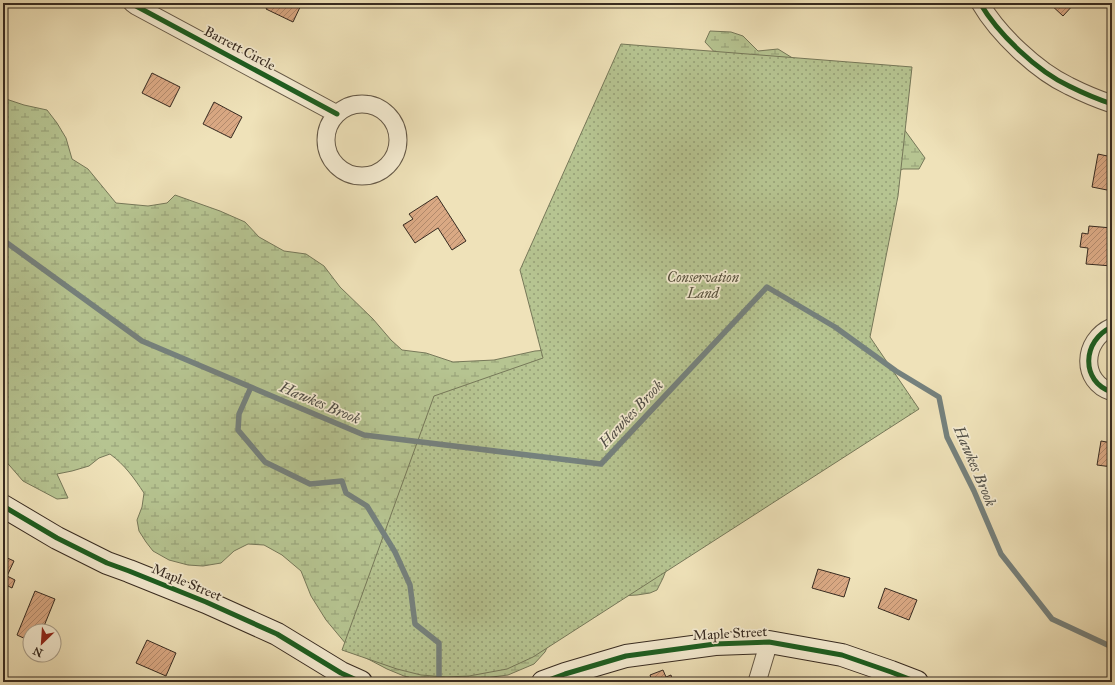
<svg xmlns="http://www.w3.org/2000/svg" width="1115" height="685" font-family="'IM FELL Great Primer',serif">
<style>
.wetland{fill:url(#wetland-marsh);stroke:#767859}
.park{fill:url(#park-dots);stroke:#767859}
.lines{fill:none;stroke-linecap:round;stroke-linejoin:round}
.stream{stroke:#75817d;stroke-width:5.5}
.building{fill:url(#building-hatch);stroke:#372b21}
.street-casing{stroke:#655947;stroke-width:19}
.secondary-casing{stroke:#372b21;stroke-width:24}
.street{stroke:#f5ecd2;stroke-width:17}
.secondary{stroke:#f5ecd2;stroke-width:22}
.cycleway-casing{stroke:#f5ecd2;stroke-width:8}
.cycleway{stroke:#1b5e20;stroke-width:5}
.labels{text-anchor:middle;stroke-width:3.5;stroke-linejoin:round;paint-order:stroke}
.street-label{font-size:14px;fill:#372b21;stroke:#f5ecd2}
.park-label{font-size:14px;font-style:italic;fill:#57513d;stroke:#f5ecd2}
.water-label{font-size:15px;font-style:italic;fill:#514f47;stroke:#f5ecd2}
</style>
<defs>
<pattern id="wetland-marsh" width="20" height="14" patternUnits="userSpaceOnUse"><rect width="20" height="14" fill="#b6c491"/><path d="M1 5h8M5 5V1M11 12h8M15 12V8" fill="none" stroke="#959f76"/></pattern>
<pattern id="park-dots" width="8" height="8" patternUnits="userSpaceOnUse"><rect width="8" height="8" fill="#b6c491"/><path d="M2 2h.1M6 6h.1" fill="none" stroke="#959f76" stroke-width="1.8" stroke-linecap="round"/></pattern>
<pattern id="building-hatch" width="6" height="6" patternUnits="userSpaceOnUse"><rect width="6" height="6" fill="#daa984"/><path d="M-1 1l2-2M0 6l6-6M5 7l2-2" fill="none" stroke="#b28a6c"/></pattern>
</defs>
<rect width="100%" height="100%" fill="#efe2b9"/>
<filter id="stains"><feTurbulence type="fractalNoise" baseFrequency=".005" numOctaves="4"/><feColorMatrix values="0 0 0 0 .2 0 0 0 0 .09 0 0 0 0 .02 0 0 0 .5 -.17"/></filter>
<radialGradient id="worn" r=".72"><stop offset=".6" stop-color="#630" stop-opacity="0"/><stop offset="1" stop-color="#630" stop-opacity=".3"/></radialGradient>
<path class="wetland" d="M710,31L731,32L743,36L758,51L778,49L901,125L925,158L919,169H903L896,172L669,563L663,578L657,590L650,593L637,595L619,596L550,641L545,652L534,664L508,675L460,681L437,682L419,680L404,676L387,669L351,650L326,620L311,596L301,571L282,555L264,545L248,544L234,551L221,563L203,566L188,565L169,560L153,551L146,542L139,531L137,520L142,507L144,493C134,478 125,465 110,454L99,458L89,466L72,471L57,474L68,498L57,499L23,481L3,458V97L9,100L24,105L47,110L57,123L66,138L72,159L88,169L116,203L148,206L167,203L175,195L220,211L245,222L259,237L284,251L306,254L324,266L340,287L373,319L391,340L402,350L426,353L453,362L494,360L535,351L574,348L720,58L705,42Z"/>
<path class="park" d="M621,44L912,67L898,196L870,337L919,409L533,657L507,669L469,676L446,677L421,675L397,669L342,650L434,396L543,358L520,270Z"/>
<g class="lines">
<path class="stream" d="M3,240L142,341L364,435L601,464L767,287L835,327L896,371L939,397L947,437L974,491L1001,554L1052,619L1112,647
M251,387L239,414L238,430L265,462L310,484L342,481L346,493L367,506L395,552L410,585L415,624L439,643V676"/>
</g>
<path class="building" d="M269,3H302L293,22L266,9Z
M1049,3H1075L1063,16Z
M152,73L180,87L170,107L142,93Z
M214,102L242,117L231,138L203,124Z
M1098,154L1112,157V191L1092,187Z
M437,196L466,241L452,250L438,228L415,243L403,225L413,219L409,214Z
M1089,226L1112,228V266L1086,264L1088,248L1080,247L1082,233L1088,234Z
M1101,441L1112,443V467L1097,465Z
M3,556L14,561L7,576L15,580L12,588L4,584L3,586Z
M818,569L850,578L844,597L812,588Z
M885,588L917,600L909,620L878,608Z
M35,591L55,599L42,631H30V641L17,635Z
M147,640L176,653L166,676L136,663Z
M663,670L666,677L671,675L673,682H648L652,681L650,675Z"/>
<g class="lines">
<defs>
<path id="street" d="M132,3L136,6L337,114
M980,3C998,34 1037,71 1069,86C1083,93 1097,99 1112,104
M326 140a36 36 0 1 1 72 0a36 36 0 1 1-72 0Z
M1112,327C1082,340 1080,382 1112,392
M757,682L769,642"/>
<path id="secondary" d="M3,506L57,538L107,563L129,571L206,602L277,634L341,673L361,682
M543,682L565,674L626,656L715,644L769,642L842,655L891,672L917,682"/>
</defs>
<use href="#street" class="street-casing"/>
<use href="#secondary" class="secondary-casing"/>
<use href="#street" class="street"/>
<use href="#secondary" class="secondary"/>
<defs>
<path id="cycleway" d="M132,3L136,6L337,114
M980,3C998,34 1037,71 1069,86C1083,93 1097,99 1112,104
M1112,327C1082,340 1080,382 1112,392
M3,506L57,538L107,563L129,571L206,602L277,634L341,673L361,682
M543,682L565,674L626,656L715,644L769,642L842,655L891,672L917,682"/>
</defs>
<use href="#cycleway" class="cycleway-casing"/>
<use href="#cycleway" class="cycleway"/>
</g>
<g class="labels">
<g class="street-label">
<text transform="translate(240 48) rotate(28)" y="5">Barrett Circle</text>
<text transform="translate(187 582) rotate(23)" y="5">Maple Street</text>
<text transform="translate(730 633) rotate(-3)" y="5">Maple Street</text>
</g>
<g class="park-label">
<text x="703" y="282">Conservation<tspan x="703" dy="16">Land</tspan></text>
</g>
<g class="water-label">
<text transform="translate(320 403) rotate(23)" y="5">Hawkes Brook</text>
<text transform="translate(631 414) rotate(-47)" y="5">Hawkes Brook</text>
<text transform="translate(975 466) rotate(67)" y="5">Hawkes Brook</text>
</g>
</g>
<rect width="1115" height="685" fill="none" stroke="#efe2b9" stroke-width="16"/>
<rect x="4" y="4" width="1107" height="677" fill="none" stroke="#372b21" stroke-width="2"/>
<rect x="8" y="8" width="1099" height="669" fill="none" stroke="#372b21"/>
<g transform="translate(42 643) rotate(205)"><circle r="19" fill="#f5ecd2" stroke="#a99f8b"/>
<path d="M0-3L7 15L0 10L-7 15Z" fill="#8f2418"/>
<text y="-6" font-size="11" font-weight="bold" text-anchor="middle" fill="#372b21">N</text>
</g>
<rect width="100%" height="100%" filter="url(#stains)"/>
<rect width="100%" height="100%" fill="url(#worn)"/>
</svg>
